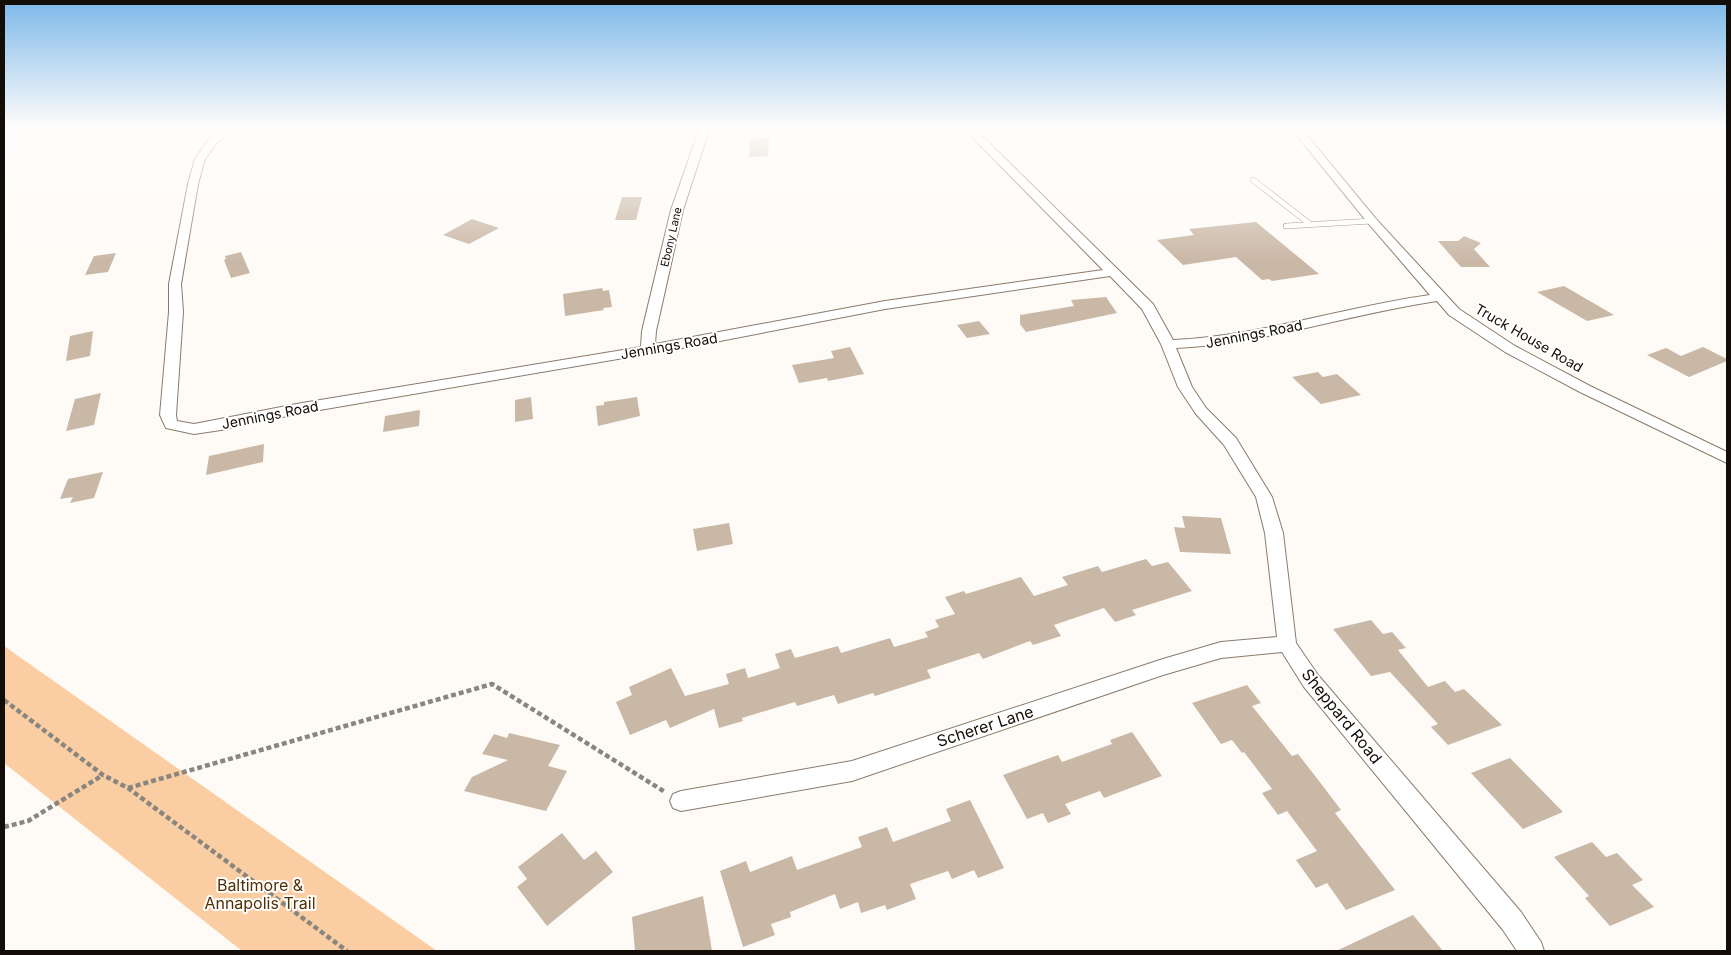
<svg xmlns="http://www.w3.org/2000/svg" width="1731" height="955" font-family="Inter,sans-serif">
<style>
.green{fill:#facea2}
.building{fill:#cab8a7}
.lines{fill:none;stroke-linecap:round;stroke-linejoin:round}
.lane-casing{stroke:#8b7a6a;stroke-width:6}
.street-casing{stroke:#8b7a6a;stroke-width:2}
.path{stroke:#898580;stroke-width:4.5;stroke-dasharray:5 3;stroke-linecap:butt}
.lane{stroke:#fff;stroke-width:5}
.street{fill:#fff;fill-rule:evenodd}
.labels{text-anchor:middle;stroke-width:4;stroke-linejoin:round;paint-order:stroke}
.far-street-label{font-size:11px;fill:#130d07;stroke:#fff}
.street-label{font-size:14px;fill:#130d07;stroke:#fff}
.near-street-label{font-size:16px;fill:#130d07;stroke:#fff}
.near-park-label{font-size:16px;fill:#512f03;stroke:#fff}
</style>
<rect width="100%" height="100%" fill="#fefbf7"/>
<path class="green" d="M4,646L437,951H242L4,763Z"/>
<path class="building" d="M769,138L768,156L749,157L750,139Z
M622,197H642L636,220H615Z
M472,219L499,228L469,244L443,235Z
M1256,222L1319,274L1272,281L1269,279L1262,280L1236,257L1183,265L1157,240L1194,235L1189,229Z
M1464,236L1481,243L1474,249L1490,267H1461L1438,241H1458Z
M241,252L250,273L231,278L224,260L226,259L225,256Z
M116,253L108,272L85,275L94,256Z
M1564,286L1614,315L1587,321L1537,292Z
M602,288L603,291L609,290L612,307L603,308L604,310L565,316L563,294Z
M1106,297L1117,313L1026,332L1020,324V315L1074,306L1071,300Z
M979,321L990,334L967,338L957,325Z
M93,331L90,356L66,361L70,336Z
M850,347L864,374L828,381L827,378L799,383L792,365L834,358L831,351Z
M1703,347L1727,359V361L1689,377L1647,355L1666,348L1681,356Z
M1318,372L1323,377L1337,374L1361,395L1321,404L1292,377Z
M101,393L94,425L66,431L75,399Z
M531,397L533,419L515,422V400Z
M637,397L640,416L598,426L596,406L604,405V402Z
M420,410L419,426L383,432L385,416Z
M264,444L263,462L206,475L209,456Z
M103,472L94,498L70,503L73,497L60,499L68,479Z
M1182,516L1221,518L1231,554L1180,552L1174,527L1185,528Z
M729,523L733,544L697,551L693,529Z
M1146,559L1152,566L1168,562L1192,591L1132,610L1136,615L1115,622L1104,608L1054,625L1061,636L1033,645L1030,641L983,659L979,653L927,670L931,678L875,696L873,693L838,704L834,695L797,706L795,702L742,718L743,721L719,728L714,709L670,728L666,720L630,735L616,702L632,695L629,687L671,668L685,696L729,684L726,674L745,668L748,678L780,668L775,654L791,649L795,658L838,646L841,653L890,638L894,647L928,637L925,632L939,627L935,620L955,614L945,597L964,591L966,594L1021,577L1034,596L1068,585L1062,577L1098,566L1102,572Z
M1371,620L1383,634L1392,632L1406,648L1398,650L1428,687L1445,681L1455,692L1464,689L1502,725L1448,745L1431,727L1438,724L1390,672L1371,676L1333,629Z
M1247,685L1261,703L1252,706L1292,756L1298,754L1316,777L1341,810L1335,813L1395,890L1346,910L1327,883L1316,888L1296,860L1317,851L1287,811L1278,815L1262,793L1272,789L1244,752L1242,753L1232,740L1221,744L1192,703Z
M1132,732L1162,776L1104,798L1100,791L1065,804L1071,814L1048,823L1043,813L1027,819L1003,775L1058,755L1062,762L1112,744L1110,740Z
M509,733L560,745L548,766L567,771L546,811L464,791L472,777L508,760L482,754L494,734L507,738Z
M1510,758L1563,812L1523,829L1471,773Z
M970,800L1004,868L978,878L974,870L952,879L948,871L910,884L916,899L887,910L885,905L861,913L858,902L840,909L835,894L790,912L791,917L771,924L775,935L743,947L720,871L746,861L750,872L792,856L797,870L862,847L858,837L887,827L893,842L951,821L946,809Z
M562,833L584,860L596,851L613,872L547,926L517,887L527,879L518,867Z
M1592,842L1606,857L1617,853L1643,880L1632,885L1654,907L1610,926L1585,898L1589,896L1554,857Z
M703,896L712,951H635L632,917Z
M1413,915L1443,951H1336Z"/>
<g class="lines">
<defs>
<path id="lane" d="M1253,180L1310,224
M1286,226L1372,221"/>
<path id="street" d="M224,127H235L216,144L205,159L198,184L181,284L183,312L176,415L177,421L194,424L302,403L641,347L642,331L671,210L700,127H710L683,210L656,331L655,344L885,301L1103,270L962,127H973L1153,304L1173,340C1261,336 1343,307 1430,295L1368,223L1290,127H1300L1376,219L1459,309L1515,346L1590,386L1727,452V463L1580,392L1505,352L1449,315L1437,301C1349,314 1265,344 1176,348L1192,387L1206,408L1236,438L1272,497L1283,533L1296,643L1318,675L1521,912L1541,942L1544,951H1517L1503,930L1304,687L1282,652L1221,658L1163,675L852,781L681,811L673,808L670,801L673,794L681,791L852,761L1163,659L1221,642L1277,637L1265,533L1256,497L1224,445L1196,414L1178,387L1161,344L1142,309L1110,276L885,309L694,346L302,413L221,430L194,434L166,428L160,415L169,312V284L188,184L195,159L208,140Z"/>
</defs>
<use href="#lane" class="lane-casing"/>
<use href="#street" class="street-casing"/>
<path class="path" d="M4,700L103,775L128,788L347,951
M128,788L492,684L665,792
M4,827L28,821L103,775"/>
<use href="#lane" class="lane"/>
<use href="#street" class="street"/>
</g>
<linearGradient id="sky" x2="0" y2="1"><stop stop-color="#7db8e9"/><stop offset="0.49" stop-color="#fffdfb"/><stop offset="1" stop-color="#fffdfb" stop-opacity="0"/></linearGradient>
<rect width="1731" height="261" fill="url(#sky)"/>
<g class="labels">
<g class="far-street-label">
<text transform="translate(671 237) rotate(-77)" y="4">Ebony Lane</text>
</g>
<g class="street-label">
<text transform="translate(1254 334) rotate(-11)" y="5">Jennings Road</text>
<text transform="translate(1529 338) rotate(30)" y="5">Truck House Road</text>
<text transform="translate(669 346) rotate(-10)" y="5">Jennings Road</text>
<text transform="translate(270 415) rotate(-11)" y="5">Jennings Road</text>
</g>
<g class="near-street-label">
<text transform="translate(1342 716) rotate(51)" y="6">Sheppard Road</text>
<text transform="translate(985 726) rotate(-18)" y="6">Scherer Lane</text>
</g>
<g class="near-park-label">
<text x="260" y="891">Baltimore &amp;<tspan x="260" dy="18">Annapolis Trail</tspan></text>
</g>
</g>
<rect width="1731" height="955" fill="none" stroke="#130d07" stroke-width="10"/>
</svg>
